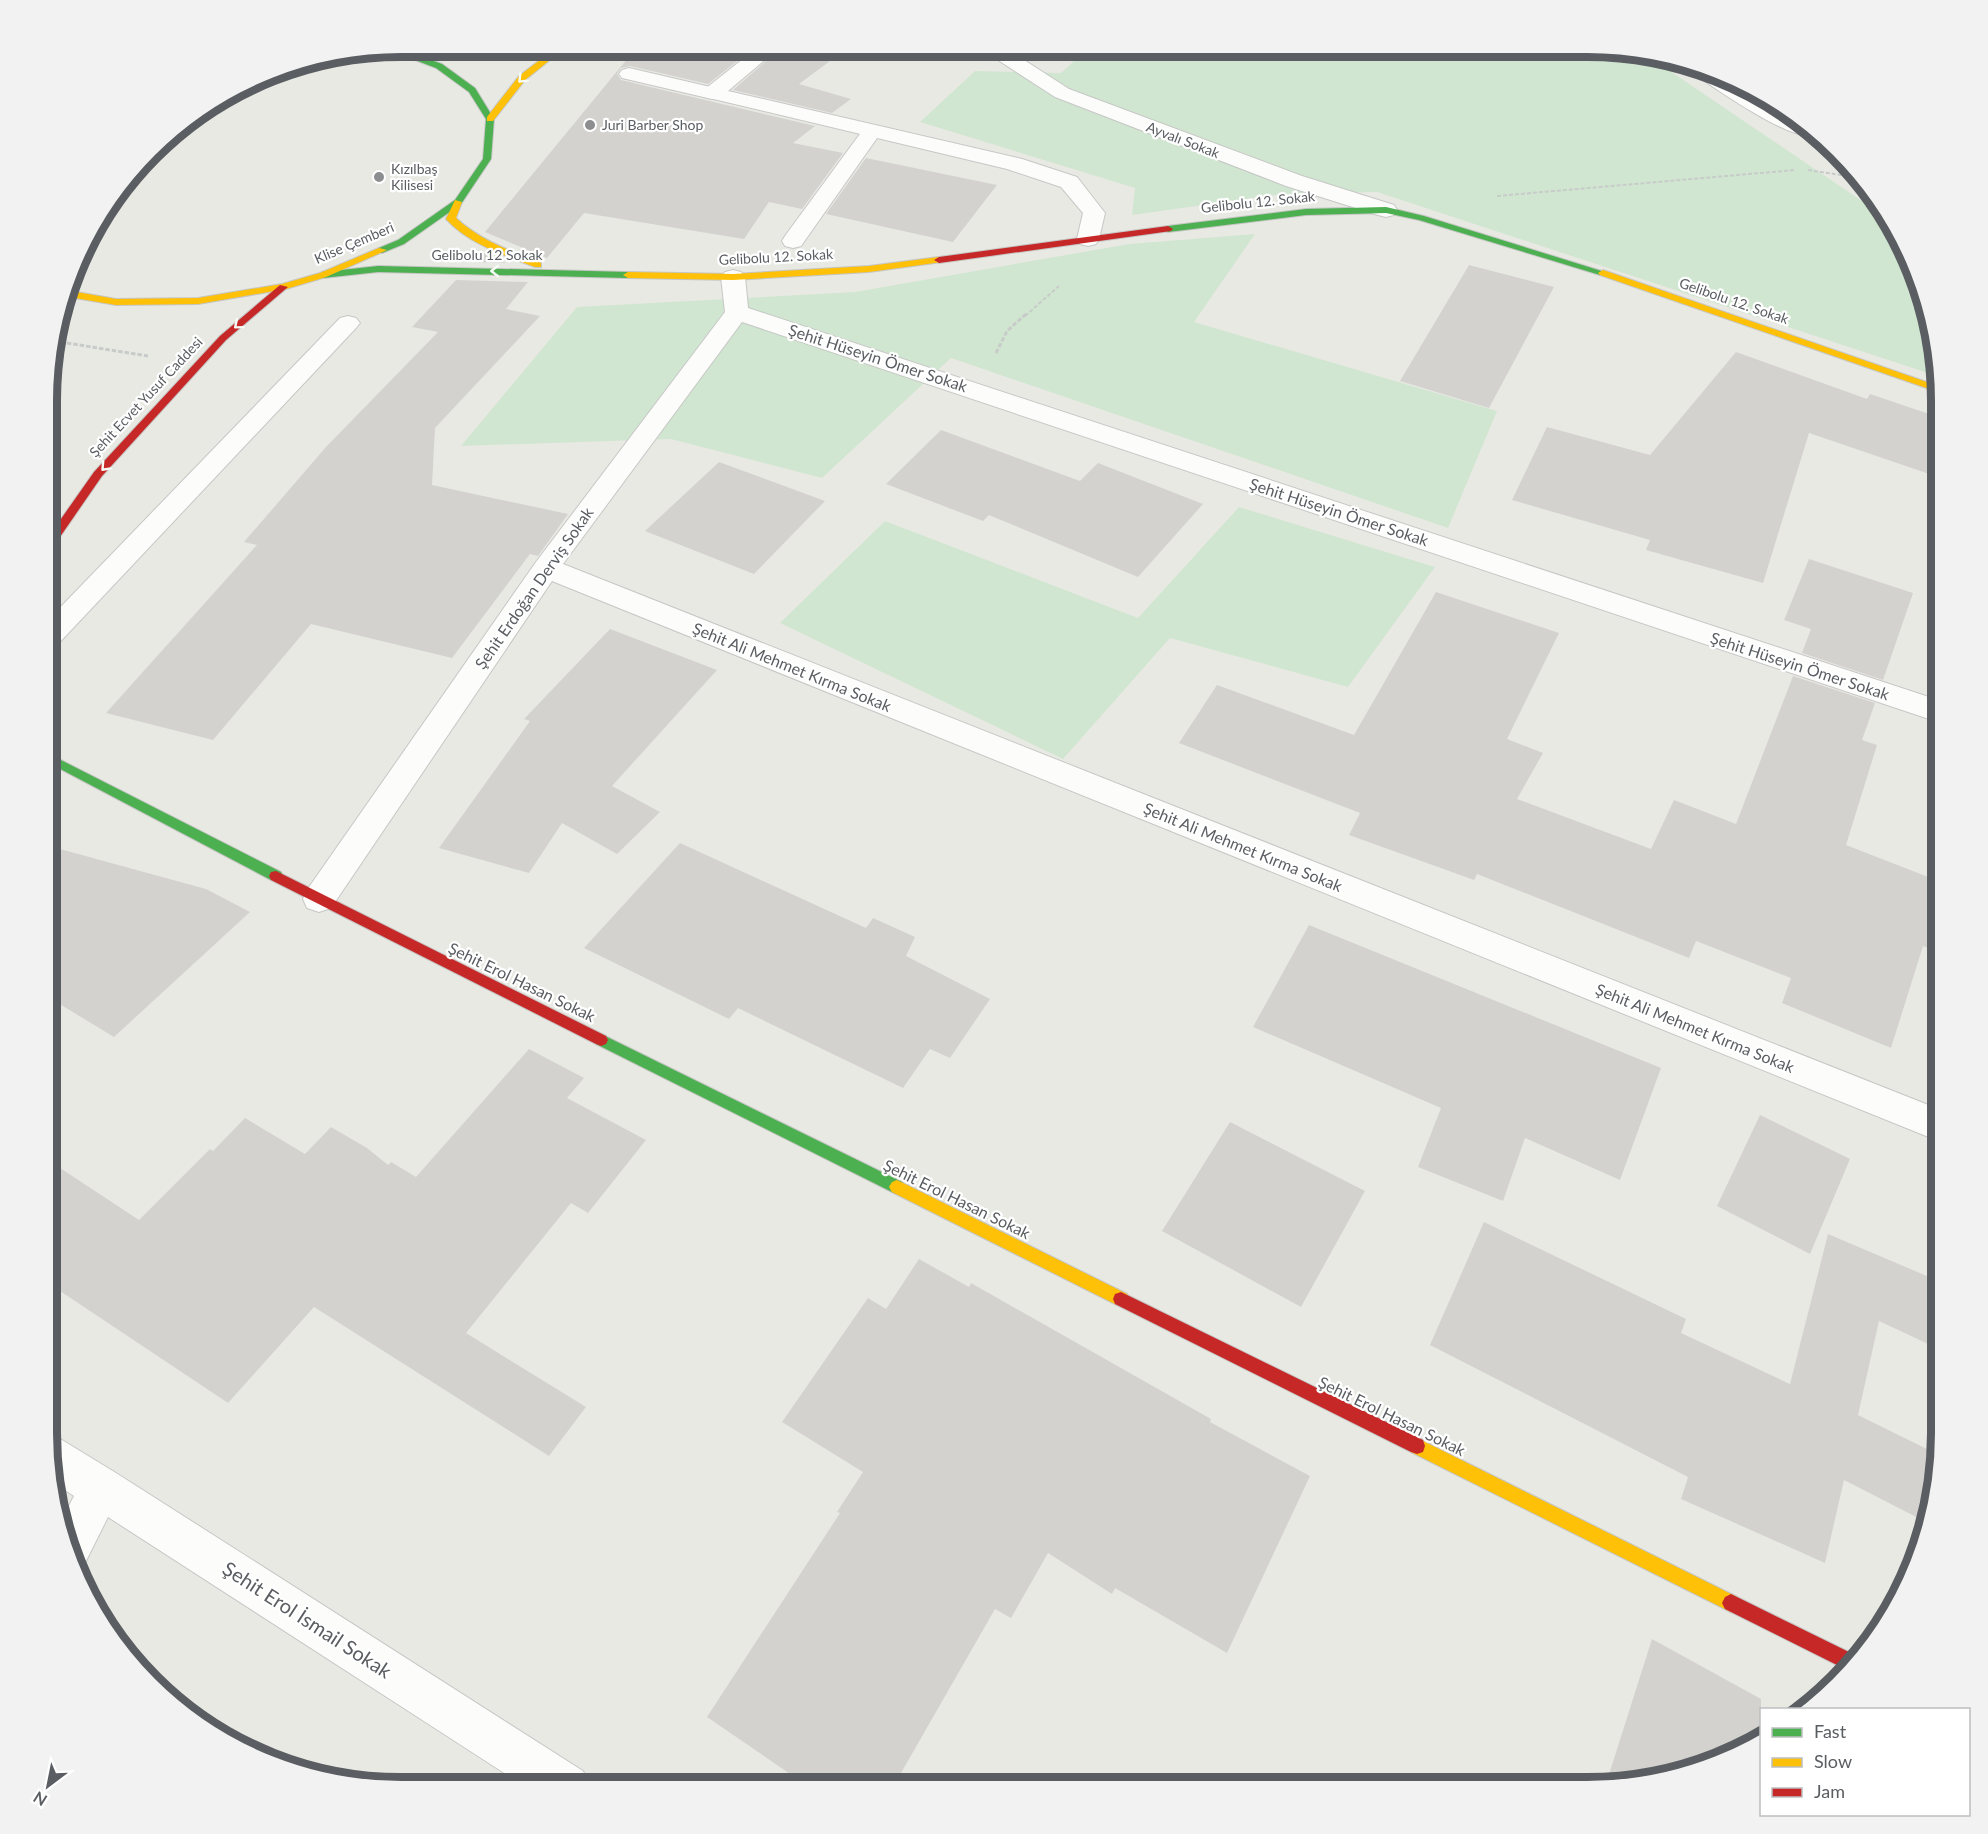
<svg xmlns="http://www.w3.org/2000/svg" width="1988" height="1834" font-family="Lato,sans-serif">
<style>
.green{fill:#d1e6d0}
.building{fill:#d3d2cf}
.lines{fill:none;stroke-linecap:round;stroke-linejoin:round}
.lane-casing{stroke:#c6c7c6;stroke-width:2}
.street-casing{stroke:#c6c7c6;stroke-width:2}
.fast-casing{stroke:#c5c6c4;stroke-width:2}
.slow-casing{stroke:#c5c6c4;stroke-width:2}
.jam-casing{stroke:#c5c6c4;stroke-width:2}
.path-far1{stroke:#c7cbc9;stroke-width:2;stroke-dasharray:4 2;stroke-linecap:butt}
.path{stroke:#c7cbc9;stroke-width:3;stroke-dasharray:4.5 2;stroke-linecap:butt}
.lane{fill:#fcfcfb;fill-rule:evenodd}
.street{fill:#fcfcfb;fill-rule:evenodd}
.fast{fill:#4caf50;fill-rule:evenodd}
.slow{fill:#ffc107;fill-rule:evenodd}
.jam{fill:#c62828;fill-rule:evenodd}
.oneway{stroke:#f6fbf6}
.poi-dot{fill:#8c8e8f;stroke:#fff;stroke-width:2}
.labels{text-anchor:middle;stroke-width:4.5;stroke-linejoin:round;paint-order:stroke}
.far-poi-label{font-size:14px;fill:#5a5d61;stroke:#fff;text-anchor:start}
.far-street-label{font-size:14px;fill:#5a5d61;stroke:#fff}
.street-label{font-size:16px;fill:#5a5d61;stroke:#fff}
.near-street-label{font-size:20px;fill:#5a5d61;stroke:#fff}
.rim{fill:none;stroke:#5a5d61;stroke-width:8}
</style>
<rect width="100%" height="100%" fill="#e9e9e4"/>
<path class="green" d="M1089,47H1611L1651,58L1884,216L1914,265L1940,377L1377,192L1283,194L1132,215L1135,188L920,122L975,71L1061,73Z
M1255,234L1194,322L1497,411L1448,528L951,358L822,478L671,439L461,446L577,307L855,292L1129,244Z
M1239,507L1435,567L1348,687L1170,638L1063,759L780,623L885,521L1138,618Z"/>
<path class="building" d="M637,47H755L708,84L630,66L621,68L617,74L621,80L815,126L793,143L843,153L802,209L769,202L744,239L584,213L547,258L485,232Z
M782,47H849L799,84L851,99L832,113L733,90Z
M866,158L997,185L953,242L826,214Z
M482,252L506,263L472,262Z
M1469,265L1554,287L1489,408L1400,381Z
M456,280L528,282L506,309L540,316L435,428L432,485L568,514L538,556L530,554L452,658L311,624L213,740L106,713L257,545L244,542L326,447L438,332L412,327Z
M1736,352L1867,399L1870,394L1941,418V478L1809,433L1763,583L1646,550L1650,540L1512,500L1547,427L1650,455Z
M941,430L1080,481L1098,463L1203,504L1138,577L989,515L983,521L886,484Z
M719,462L825,501L754,574L645,531Z
M1809,559L1913,593L1883,680L1802,653L1811,629L1784,620Z
M1436,592L1559,633L1507,739L1543,753L1517,799L1651,849L1674,800L1736,824L1793,676L1875,703L1862,740L1877,745L1846,845L1941,882V953L1923,946L1891,1048L1782,1003L1791,978L1696,941L1689,958L1477,874L1474,880L1349,835L1360,813L1179,743L1217,685L1354,735Z
M610,629L717,670L612,786L660,812L617,854L562,823L529,873L439,848L530,721L524,719Z
M680,843L866,928L873,918L915,937L906,956L990,999L950,1058L930,1049L903,1088L738,1008L729,1019L584,948Z
M49,846L206,889L250,912L114,1037L48,997Z
M1309,925L1661,1068L1620,1180L1525,1138L1503,1201L1418,1167L1441,1108L1253,1027Z
M529,1049L584,1078L567,1098L646,1140L588,1213L571,1203L466,1333L586,1407L549,1456L314,1307L228,1403L48,1283V1160L139,1220L210,1149L213,1151L245,1118L305,1154L331,1127L367,1148L388,1165L391,1162L416,1177Z
M1760,1115L1850,1159L1810,1254L1717,1206Z
M1230,1122L1365,1191L1301,1307L1162,1231Z
M1484,1222L1686,1319L1681,1333L1790,1384L1828,1234L1941,1282V1350L1879,1321L1858,1415L1939,1455L1930,1524L1844,1480L1825,1563L1681,1499L1688,1477L1430,1345Z
M919,1259L969,1287L971,1283L1211,1419L1210,1422L1310,1476L1227,1653L1115,1588L1112,1594L1048,1553L1011,1618L995,1609L893,1787H809L707,1717L840,1513L837,1512L863,1472L782,1422L868,1298L886,1309Z
M1652,1639L1761,1699V1736L1722,1761L1605,1787Z"/>
<g class="lines">
<defs>
<path id="lane" d="M629,68L719,89L722,93L719,97L712,99L622,78L619,74L622,70Z
M872,125L879,127L882,131L801,246L793,248L785,246L782,241L785,236L865,127Z
M348,316L356,318L360,323L356,328L59,643L49,646V619L340,318Z"/>
<path id="street" d="M758,47H780L728,91L1022,159L1077,177L1105,213L1099,239L1096,244L1088,246L1080,244L1077,239L1083,213L1061,187L1007,169L705,97L702,93L705,89Z
M981,47H1004L1069,89L1302,176L1394,205L1397,210L1394,215L1386,217L1378,215L1286,186L1055,97L984,51Z
M1695,70L1730,79L1775,107L1811,135C1789,140 1718,90 1697,76Z
M733,270L741,272L745,277L748,308L1941,701V723L742,322L563,564L1941,1110V1142L552,581L331,908L319,912L307,908L303,899L307,890L536,562L725,312L721,277L725,272Z
M47,1434L62,1440L116,1473L583,1771L590,1787H526L108,1517L84,1565L74,1569L62,1519L74,1496L53,1482L47,1456Z"/>
<path id="fast" d="M395,47L442,64L475,88L494,119L491,159L461,204L404,244L382,253L377,250L379,248L398,240L455,200L483,159L486,119L469,92L436,68L386,49Z
M502,47L479,52H414L410,50L414,48Z
M1386,207L1424,216L1608,273L1600,275L1419,220L1386,213L1306,215L1168,232L1163,229L1168,226L1306,209Z
M378,266L628,272L633,275L628,278L378,272L323,278L318,275L323,272Z
M49,754L281,872L283,876L281,880H271L49,763Z
M601,1034L902,1182L905,1187L902,1192L897,1194L892,1192L596,1044L594,1040L596,1036Z"/>
<path id="slow" d="M557,47H566L525,80L493,121H487V117L519,76Z
M455,200L462,202L456,218C481,241 511,251 541,263V267H535C504,255 469,244 446,219Z
M379,248L387,250L326,277L286,289L198,304L116,305L69,297L71,291L116,299L198,298L282,284L320,273Z
M939,257L944,260L942,262L869,272L733,280L628,278L623,275L628,272L733,274L869,266Z
M1603,270L1941,387V393L1600,275L1598,273Z
M897,1180L1127,1294L1129,1299L1127,1304L1121,1306L1115,1304L892,1192L889,1187L892,1182Z
M1417,1438L1737,1597L1740,1603L1737,1609L1731,1612L1411,1452L1409,1446L1411,1440Z"/>
<path id="jam" d="M1168,226L1173,229L1171,231L939,263L934,260L939,257Z
M280,285L288,287L226,340L102,476L53,547L49,548V536L94,472L220,336Z
M276,871L606,1036L608,1040L606,1044L601,1046L596,1044L271,880L269,876L271,872Z
M1121,1292L1423,1440L1425,1446L1423,1452L1417,1454L1411,1452L1115,1304L1113,1299L1115,1294Z
M1731,1594L1737,1597L1855,1655L1843,1668L1725,1609L1722,1603L1725,1597Z"/>
</defs>
<use href="#lane" class="lane-casing"/>
<use href="#street" class="street-casing"/>
<use href="#fast" class="fast-casing"/>
<use href="#slow" class="slow-casing"/>
<use href="#jam" class="jam-casing"/>
<path class="path-far1" d="M1808,170L1861,178
M1497,196L1795,170
M1025,316L1059,286"/>
<path class="path" d="M54,341L148,356
M996,353L1007,331L1026,314"/>
<use href="#lane" class="lane"/>
<use href="#street" class="street"/>
<use href="#fast" class="fast"/>
<use href="#slow" class="slow"/>
<use href="#jam" class="jam"/>
</g>
<defs><path id="oneway-chevron" d="M-2-3.5L2.5 0L-2 3.5" fill="none" stroke-width="1.6" stroke-linecap="round" stroke-linejoin="round" transform="scale(1.5)"/></defs>
<g class="oneway">
<use href="#oneway-chevron" transform="translate(522 79) rotate(135)"/>
<use href="#oneway-chevron" transform="translate(495 271) rotate(-180)"/>
<use href="#oneway-chevron" transform="translate(238 325) rotate(140)"/>
<use href="#oneway-chevron" transform="translate(105 467) rotate(133)"/>
</g>
<g class="poi-dot">
<circle cx="590" cy="125" r="6"/>
<circle cx="379" cy="177" r="6"/>
</g>
<g class="labels">
<g class="far-poi-label">
<text x="602" y="130">Juri Barber Shop</text>
<text x="391" y="174">Kızılbaş<tspan x="391" dy="16">Kilisesi</tspan></text>
</g>
<g class="far-street-label">
<text transform="translate(1183 140) rotate(21)" y="5">Ayvalı Sokak</text>
<text transform="translate(1258 202) rotate(-6)" y="5">Gelibolu 12. Sokak</text>
<text transform="translate(354 243) rotate(-23)" y="5">Klise Çemberi</text>
<text x="487" y="260">Gelibolu 12 Sokak</text>
<text transform="translate(776 257) rotate(-3)" y="5">Gelibolu 12. Sokak</text>
<text transform="translate(1734 301) rotate(19)" y="5">Gelibolu 12. Sokak</text>
<text transform="translate(146 397) rotate(-47)" y="5">Şehit Ecvet Yusuf Caddesi</text>
</g>
<g class="street-label">
<text transform="translate(878 358) rotate(18)" y="6">Şehit Hüseyin Ömer Sokak</text>
<text transform="translate(1339 512) rotate(18)" y="6">Şehit Hüseyin Ömer Sokak</text>
<text transform="translate(534 588) rotate(-55)" y="6">Şehit Erdoğan Derviş Sokak</text>
<text transform="translate(1800 666) rotate(18)" y="6">Şehit Hüseyin Ömer Sokak</text>
<text transform="translate(792 667) rotate(22)" y="6">Şehit Ali Mehmet Kırma Sokak</text>
<text transform="translate(1243 847) rotate(22)" y="6">Şehit Ali Mehmet Kırma Sokak</text>
<text transform="translate(522 982) rotate(26)" y="6">Şehit Erol Hasan Sokak</text>
<text transform="translate(1695 1028) rotate(22)" y="6">Şehit Ali Mehmet Kırma Sokak</text>
<text transform="translate(957 1199) rotate(26)" y="6">Şehit Erol Hasan Sokak</text>
<text transform="translate(1392 1416) rotate(26)" y="6">Şehit Erol Hasan Sokak</text>
</g>
<g class="near-street-label">
<text transform="translate(307 1620) rotate(33)" y="7">Şehit Erol İsmail Sokak</text>
</g>
</g>
<path d="M0 0H1988V1834H0ZM401 57H1587A344 344 0 0 1 1931 401V1433A344 344 0 0 1 1587 1777H401A344 344 0 0 1 57 1433V401A344 344 0 0 1 401 57Z" fill="#f2f2f2" fill-rule="evenodd"/>
<path class="rim" d="M401 57H1587A344 344 0 0 1 1931 401V1433A344 344 0 0 1 1587 1777H401A344 344 0 0 1 57 1433V401A344 344 0 0 1 401 57Z"/>
<rect x="1760" y="1708" width="210" height="108" fill="#ffffff" stroke="#bdbec0" stroke-width="1.5"/>
<rect x="1772" y="1728" width="30" height="9" fill="#4caf50" stroke="#bdbec0" stroke-width="1.5"/>
<text x="1814" y="1738" font-size="18" fill="#5a5d61">Fast</text>
<rect x="1772" y="1758" width="30" height="9" fill="#ffc107" stroke="#bdbec0" stroke-width="1.5"/>
<text x="1814" y="1768" font-size="18" fill="#5a5d61">Slow</text>
<rect x="1772" y="1788" width="30" height="9" fill="#c62828" stroke="#bdbec0" stroke-width="1.5"/>
<text x="1814" y="1798" font-size="18" fill="#5a5d61">Jam</text>
<g transform="translate(48 1786) rotate(212)" stroke="#ffffff" stroke-width="4.5" paint-order="stroke">
<path d="M0-4.5L10 22L0 15L-10 22Z" fill="#5a5d61"/>
<text y="-9" font-size="16" font-weight="bold" text-anchor="middle" fill="#5a5d61">N</text>
</g>
</svg>
